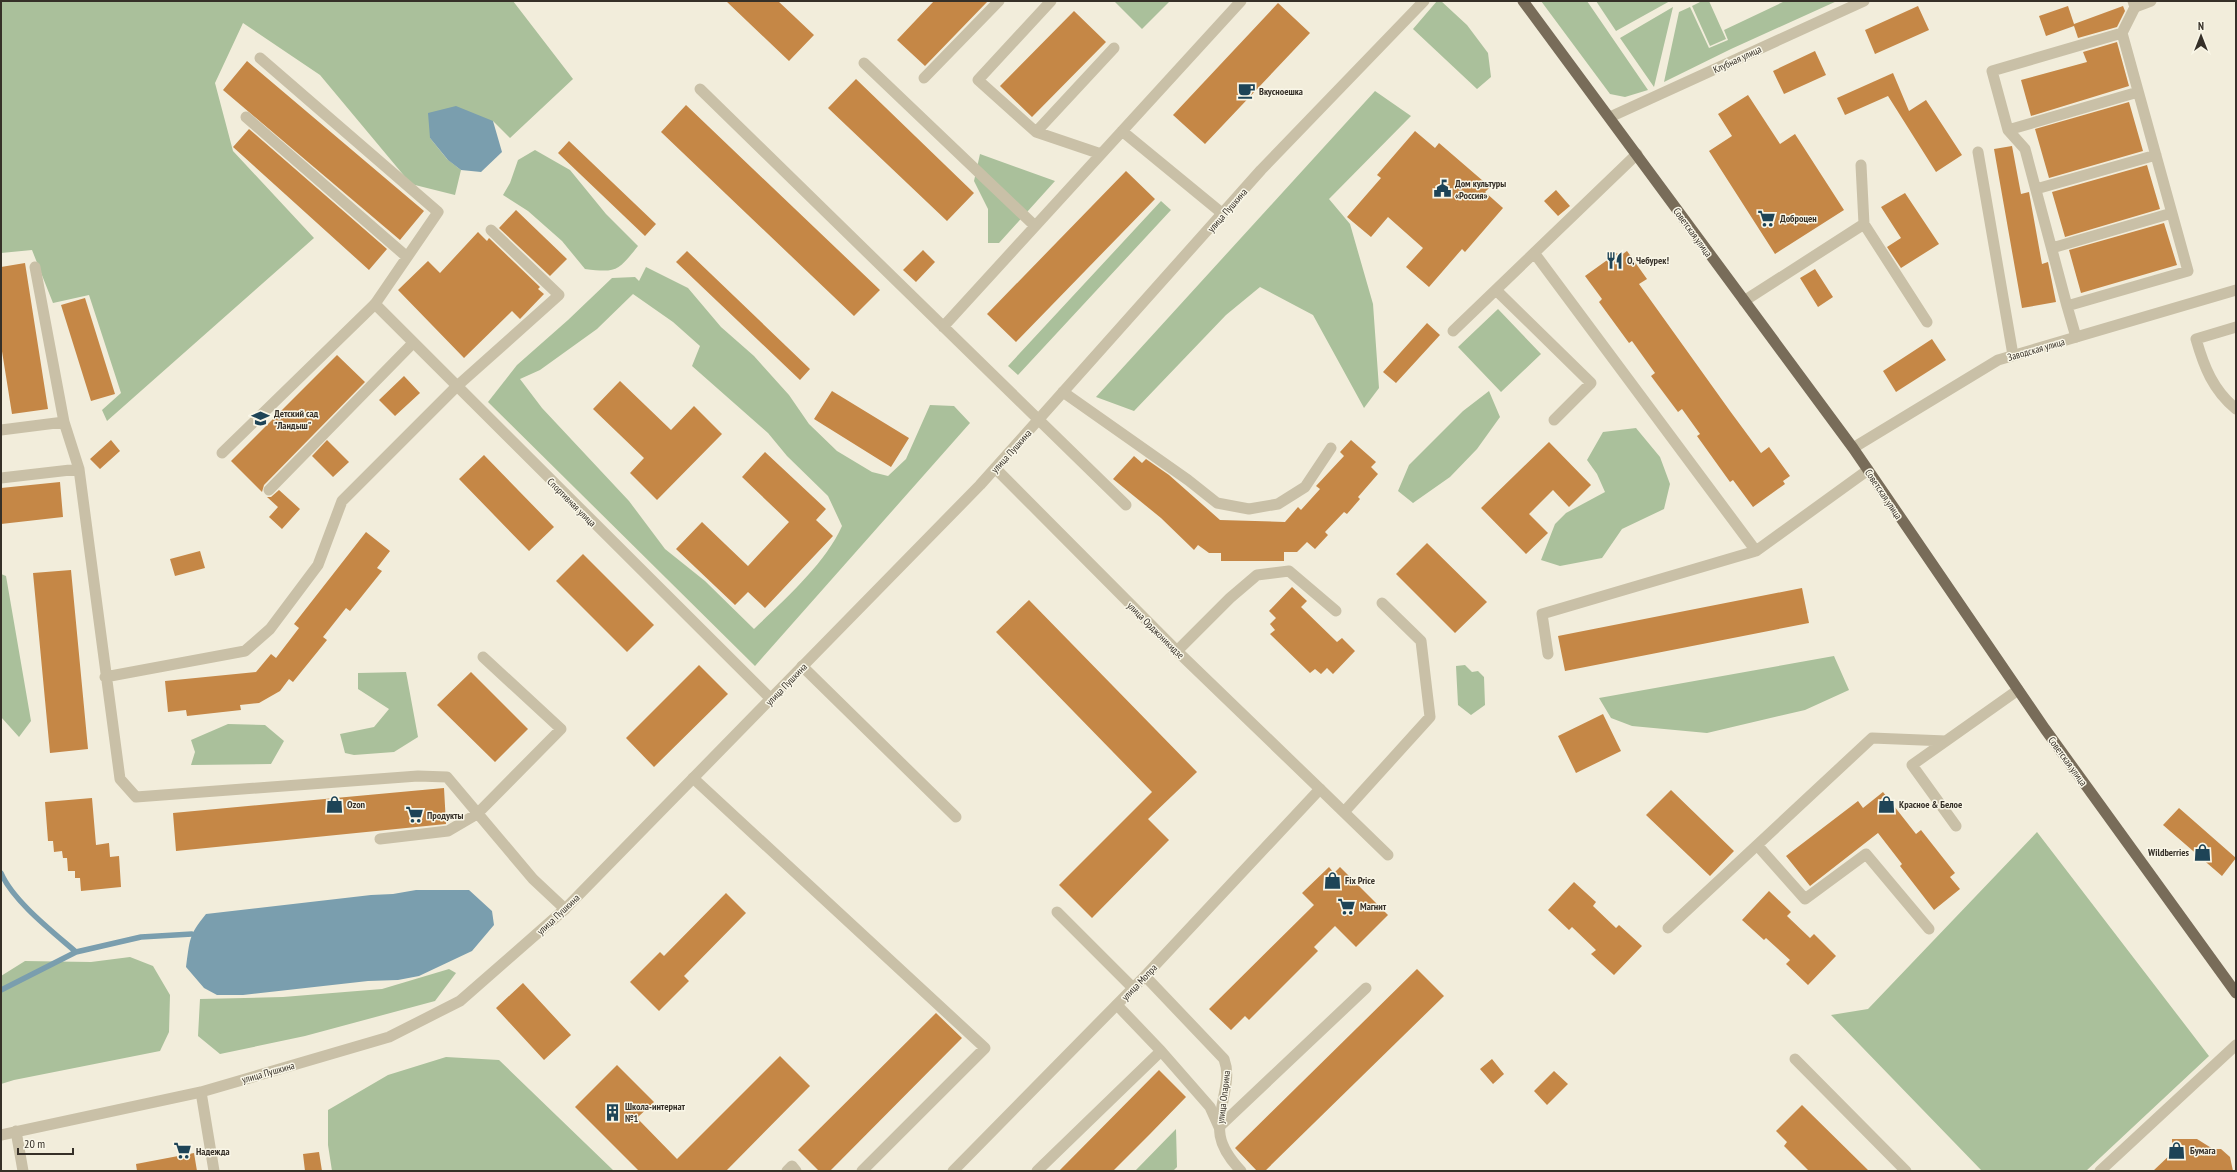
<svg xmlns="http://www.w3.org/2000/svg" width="2237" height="1172" font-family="'PT Sans Narrow',sans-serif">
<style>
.green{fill:#aac09b;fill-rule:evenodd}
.water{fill:#7a9eae}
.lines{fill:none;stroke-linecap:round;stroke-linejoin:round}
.stream{stroke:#7a9eae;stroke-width:5.5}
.building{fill:#c58746}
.service{stroke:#c9c0a7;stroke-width:11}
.minor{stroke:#c9c0a7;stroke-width:11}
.primary{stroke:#786c59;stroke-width:11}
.labels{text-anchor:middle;stroke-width:3;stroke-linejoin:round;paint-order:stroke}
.street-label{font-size:10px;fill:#363028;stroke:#f9f6e7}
.poi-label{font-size:10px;font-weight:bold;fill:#363028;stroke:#f9f6e7;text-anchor:start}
</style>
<rect width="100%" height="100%" fill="#f2eddb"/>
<path class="green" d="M1,1H513L573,79L510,138L493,121L430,138L447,159L461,170L455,195L411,184L320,75L243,23L215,83L233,151L314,238L107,421L102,410L121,393L89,295L53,303L32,250L1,253Z
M1114,1H1170L1142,29Z
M1437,1H1441L1467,25L1488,53L1491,77L1477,89L1413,29Z
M1541,1H1587L1648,90L1625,97L1610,94Z
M1596,1H1670L1616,31Z
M1702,1H1709L1726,39L1710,46L1692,6Z
M1785,1H1837L1731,49L1664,82L1679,12L1690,7L1709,48L1728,40L1724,30Z
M1673,7L1654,87L1620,38Z
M1375,91L1411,116L1329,199L1350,224L1373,304L1379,388L1364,408L1313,315L1260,287L1226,315L1134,411L1096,397Z
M535,150L570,170L606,214L638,246C618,271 617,273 585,269L562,241L528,211L503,195L510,183L518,160Z
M980,154L1055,181L999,243H988V209L974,181Z
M1161,201L1171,210L1018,375L1008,366Z
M646,267L688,288L721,327L754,356L789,395L809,424L837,451L872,472L888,476L906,459L930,405L954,406L970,423L755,666L488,402L517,365L568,320L612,278L635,277L639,281ZM633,294L673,322L700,346L692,366L768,433L787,456L828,496L842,526C825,564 784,600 754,629L705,581L665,549L629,501L542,408L520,379L540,370L597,329Z
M1498,309L1541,354L1501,392L1458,347Z
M1489,391L1500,417L1477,449L1450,477L1413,503L1398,491L1409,465L1463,411Z
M1636,428L1660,457L1670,484L1664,509L1622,529L1602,558L1560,566L1541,560L1555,524L1566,513L1605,492L1597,474L1587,460L1603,432Z
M1,574L6,576L31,721L19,737L1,717Z
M1834,656L1849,690L1805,710L1707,733L1632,726L1611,718L1599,698Z
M1465,665L1472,672L1478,671L1484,677L1485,705L1471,715L1458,705L1456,666Z
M406,672L418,737L394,752L354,755L345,753L340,734L374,727L389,709L358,689V673Z
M228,724L265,725L284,741L271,764L191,765L195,752L191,740Z
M2037,832L2209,1056L2086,1171H1982L1831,1015L1868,1009Z
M130,957L153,966L170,995L169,1032L160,1051L14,1080L1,1084V976L25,961L91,962Z
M449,969L456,973L435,1001L305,1036L220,1054L198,1036L200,999L283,997L382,989Z
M446,1057L499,1060L614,1171H332L328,1145V1110L388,1075Z
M1176,1129L1177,1167L1173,1171H1135Z"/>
<path class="water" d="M456,106L493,121L502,152L481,172L461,170L448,160L430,138L428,113Z
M416,890H469L492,911L494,925L472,951L419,976L398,980L368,981L243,995H217L204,988L186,967C190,940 188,936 206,914L371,895L393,894Z"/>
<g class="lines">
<path class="stream" d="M1,873C13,901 53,932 76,952
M1,990L76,952L141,937L192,934"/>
</g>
<path class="building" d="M726,1H778L814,35L789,61Z
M934,1H988L925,66L897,40Z
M1278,3L1310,33L1205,144L1173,115Z
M1918,6L1929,30L1875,54L1865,30Z
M2068,6L2074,24L2123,6L2125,11L2117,27L2078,38L2074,26L2046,36L2039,16Z
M1074,11L1106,42L1032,117L1000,86Z
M2117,42L2129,86L2031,116L2021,80L2087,62L2083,52Z
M1815,51L1826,75L1784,94L1773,71Z
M247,61L424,211L400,240L223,90Z
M1893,73L1909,111L1926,100L1962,155L1936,172L1888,96L1845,115L1837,98Z
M856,79L974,193L947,221L828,108Z
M1748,95L1780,144L1795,134L1844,210L1775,254L1709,151L1732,136L1718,114Z
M2129,102L2143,151L2049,178L2035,129Z
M686,105L880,290L854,316L661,132Z
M249,129L387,249L369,270L233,147Z
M1415,131L1435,148L1439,143L1490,187L1485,192L1503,208L1465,252L1462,249L1429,287L1406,267L1423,248L1388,217L1371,237L1347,217L1381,178L1377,175Z
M569,141L656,224L645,236L558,153Z
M2012,146L2021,194L2029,192L2042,264L2048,262L2056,302L2022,308L1994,149Z
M2147,165L2160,209L2065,237L2052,192Z
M1126,171L1155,199L1016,342L987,314Z
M1556,190L1570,206L1558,216L1544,201Z
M1905,193L1939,244L1901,268L1887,247L1901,238L1881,207Z
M516,210L567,259L550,276L499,228Z
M2164,223L2177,265L2081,293L2069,250Z
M478,232L487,241L489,238L540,287L538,289L544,294L520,319L512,311L464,358L398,290L428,261L440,273Z
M923,250L935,262L916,282L903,270Z
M687,251L810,369L800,380L676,262Z
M1627,251L1647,279L1639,284L1730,411L1761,453L1769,447L1790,476L1783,481L1785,484L1753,507L1733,480L1730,482L1697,436L1700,434L1682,409L1678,412L1651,376L1655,373L1632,341L1629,343L1599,302L1602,299L1585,276L1617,253L1620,256Z
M25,263L48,409L12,414L1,345V267Z
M1815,269L1833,297L1818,307L1800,278Z
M85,298L115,394L91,401L61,305Z
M1427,323L1440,335L1396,383L1383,372Z
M1932,339L1946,360L1896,392L1883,371Z
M337,355L365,382L264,485L262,492L231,461Z
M404,376L420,393L395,416L379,400Z
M620,381L671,430L694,406L722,434L657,500L630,473L644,458L593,409Z
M832,391L909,438L891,467L814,419Z
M111,440L120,451L100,469L90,459Z
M327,440L349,462L333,477L312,456Z
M1351,440L1376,462L1371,467L1378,474L1358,497L1360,499L1347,514L1344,512L1325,532L1328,535L1315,549L1307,542L1297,552H1284V561H1221V553H1209L1198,545L1194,550L1161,518L1113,479L1134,456L1142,463L1146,459L1169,475L1220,520L1285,522L1298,507L1301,510L1320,489L1316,486L1344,456L1340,452Z
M1549,442L1591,485L1569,507L1553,490L1529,514L1548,533L1526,554L1481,508Z
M765,452L826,509L816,520L833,536L765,608L748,592L735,605L676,549L702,522L748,566L789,522L742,477Z
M484,455L554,527L529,551L459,479Z
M60,482L63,517L1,524V488Z
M279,490L300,509L282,529L269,517L278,507L267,497H271Z
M366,532L390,551L377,568L382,571L350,611L346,608L323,637L327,640L293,682L289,679L280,691L259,703L240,705L241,710L187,716L186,710L168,712L165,681L256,672L271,654L276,658L299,628L294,624Z
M1427,543L1487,602L1455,633L1396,574Z
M200,551L205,568L175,576L170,559Z
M583,554L654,625L627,652L556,581Z
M71,570L88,749L50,753L33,573Z
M1292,587L1307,601L1301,607L1337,642L1342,638L1355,651L1333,674L1327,668L1321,674L1315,669L1310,673L1270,634L1275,630L1270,624L1276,618L1269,611Z
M1802,588L1809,623L1565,671L1558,636Z
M1029,600L1197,772L1148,819L1169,840L1092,918L1059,885L1152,792L996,632Z
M699,665L728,694L654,767L626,738Z
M471,672L528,729L495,762L437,705Z
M1603,714L1621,751L1576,773L1558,736Z
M444,788L446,824L176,851L173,813Z
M1671,790L1734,851L1710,876L1646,815Z
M1883,792L1916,834L1921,830L1955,873L1950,877L1960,889L1934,910L1900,866L1902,864L1878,833L1810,886L1786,856L1858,801L1863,808Z
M92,798L96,845L109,843L110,857L119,856L121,887L81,891L80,878H75V871H68L67,858H63L62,851L54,852L53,841H48L45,802Z
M2179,808L2236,858L2222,876L2163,825Z
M1329,867L1334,873L1340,867L1388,915L1356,947L1335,926L1314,947L1318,951L1249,1020L1245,1016L1231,1030L1209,1009L1314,905L1302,893Z
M1574,882L1596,902L1593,906L1616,928L1619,925L1642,946L1614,975L1591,954L1596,950L1572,927L1569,930L1548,910Z
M1769,891L1791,912L1787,916L1810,938L1814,934L1836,956L1808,985L1786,964L1790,960L1766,938L1764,940L1742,920Z
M726,893L746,913L684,976L689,981L659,1011L630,982L660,952L664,956Z
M1417,969L1444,996L1265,1171H1257L1235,1148Z
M523,983L571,1035L544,1060L496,1008Z
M936,1013L962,1038L830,1171H819L798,1150Z
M780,1056L810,1086L726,1171H639L575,1107L617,1065L654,1102L637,1118L677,1159Z
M1492,1059L1504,1074L1493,1084L1480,1069Z
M1159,1070L1186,1097L1150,1134L1113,1171H1059Z
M1554,1071L1568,1084L1547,1105L1534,1091Z
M1802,1105L1869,1171H1809L1784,1146L1787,1142L1776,1131Z
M2172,1139H2197L2213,1149H2221L2230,1157L2233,1171H2153L2172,1153Z
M319,1152L322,1171H305L303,1154Z
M194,1153L197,1171H137L136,1164Z"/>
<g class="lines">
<path class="service" d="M1051,1L978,80L1036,132L1101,154
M2122,33L2188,271L2067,306L2025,149L2008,130L1992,71L2122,33L2135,7
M864,63L1035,226
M924,78L999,1
M700,89L1126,505
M246,117L407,257
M2008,130L2138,92
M1122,131L1223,214
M1036,132L1114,48
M1978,152L2013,355
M1861,165L1864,224
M2036,189L2156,155
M2052,248L2172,213
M1535,254L1756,551
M1496,290L1591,383L1554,420
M1744,301L1864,224L1927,322
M2067,306L2076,337
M943,327L1241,1
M2236,327L2196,339C2204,367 2213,390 2236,409
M1453,331L1637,154
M1063,392L1188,480L1217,503L1249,509L1278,504L1305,487L1331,448
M64,422L79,469
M1,430L64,422L35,267
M222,453L375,304L438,212L260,58
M1,478L79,469L120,779L136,797L418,776L447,777L533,879L565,909
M269,490L413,343
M1177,651L1230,598L1257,575L1289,571L1336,611
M1548,654L1542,614L1756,551L1868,470
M802,666L956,817
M105,677L245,651L270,629L318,565L342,501L456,387L559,295L491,230
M693,778L985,1048L862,1171
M1320,789L1388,855
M1344,812L1430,717L1421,641L1382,603
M1956,826L1912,765L2018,690
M380,839L448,831L477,814L561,729L483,657
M1757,845L1805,899L1866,854L1929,929
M1057,912L1133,988
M1668,928L1872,738L1946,741
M1161,1051L1210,1107L1219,1127L1366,988
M1795,1059L1906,1171
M787,1171L792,1166L796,1171
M1037,1171L1161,1051L1117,1005"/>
<path class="minor" d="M2133,1L2135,7L2151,1
M1610,117L1864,1
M375,304L771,699
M1853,448L1998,360L2236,290
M1145,976L1224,1059C1228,1070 1227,1079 1225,1090C1218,1128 1213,1141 1241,1171
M201,1092L214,1171
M16,1131L23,1171
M1,1135L201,1092L389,1037L460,1001L565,909L980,485L1261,170L1424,1
M953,1171L1145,976L1320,789L1177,651L995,468
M2100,1171L2236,1045"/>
<path class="primary" d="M1523,1L1853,448L2045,729L2236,993"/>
</g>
<defs>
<symbol id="cafe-bare" viewBox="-9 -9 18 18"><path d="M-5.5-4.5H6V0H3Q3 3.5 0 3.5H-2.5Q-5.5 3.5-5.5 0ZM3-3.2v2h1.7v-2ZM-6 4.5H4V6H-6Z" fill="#1e4457" stroke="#f9f6e7" stroke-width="2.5" paint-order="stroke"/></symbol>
<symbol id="civic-bare" viewBox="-9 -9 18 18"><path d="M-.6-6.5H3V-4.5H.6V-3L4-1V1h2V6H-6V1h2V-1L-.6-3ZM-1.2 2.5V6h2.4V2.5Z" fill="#1e4457" stroke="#f9f6e7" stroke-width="2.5" paint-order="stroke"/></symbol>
<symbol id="supermarket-bare" viewBox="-9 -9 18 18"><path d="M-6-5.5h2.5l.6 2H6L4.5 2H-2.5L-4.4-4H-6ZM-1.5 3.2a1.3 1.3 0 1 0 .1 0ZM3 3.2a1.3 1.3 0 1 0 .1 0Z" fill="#1e4457" stroke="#f9f6e7" stroke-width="2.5" paint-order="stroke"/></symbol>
<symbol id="restaurant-bare" viewBox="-9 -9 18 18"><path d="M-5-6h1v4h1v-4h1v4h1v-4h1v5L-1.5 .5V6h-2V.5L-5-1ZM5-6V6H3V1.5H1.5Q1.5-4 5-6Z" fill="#1e4457" stroke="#f9f6e7" stroke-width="2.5" paint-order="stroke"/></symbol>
<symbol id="school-bare" viewBox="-9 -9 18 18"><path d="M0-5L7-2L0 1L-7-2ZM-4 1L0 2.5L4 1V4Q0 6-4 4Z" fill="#1e4457" stroke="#f9f6e7" stroke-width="2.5" paint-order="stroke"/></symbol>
<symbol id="shop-bare" viewBox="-9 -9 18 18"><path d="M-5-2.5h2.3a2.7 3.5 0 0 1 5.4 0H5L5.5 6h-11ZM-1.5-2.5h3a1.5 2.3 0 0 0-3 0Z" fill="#1e4457" stroke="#f9f6e7" stroke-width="2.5" paint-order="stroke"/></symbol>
<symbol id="building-bare" viewBox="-9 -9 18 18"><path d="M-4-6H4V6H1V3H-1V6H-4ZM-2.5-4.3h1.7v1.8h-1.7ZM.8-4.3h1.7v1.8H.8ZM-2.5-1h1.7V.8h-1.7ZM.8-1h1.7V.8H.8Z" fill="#1e4457" stroke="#f9f6e7" stroke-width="2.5" paint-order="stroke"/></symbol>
</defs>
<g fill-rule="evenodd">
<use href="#cafe-bare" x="1234" y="78" width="25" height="25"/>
<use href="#civic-bare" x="1430" y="176" width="25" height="25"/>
<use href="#supermarket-bare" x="1754" y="206" width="25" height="25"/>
<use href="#restaurant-bare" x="1602" y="248" width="25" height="25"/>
<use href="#school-bare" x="248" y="406" width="25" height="25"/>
<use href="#shop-bare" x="322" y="792" width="25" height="25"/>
<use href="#shop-bare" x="1874" y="792" width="25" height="25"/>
<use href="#supermarket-bare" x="402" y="802" width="25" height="25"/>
<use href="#shop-bare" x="2190" y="840" width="25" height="25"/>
<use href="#shop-bare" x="1320" y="868" width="25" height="25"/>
<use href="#supermarket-bare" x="1334" y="894" width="25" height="25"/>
<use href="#building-bare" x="600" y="1100" width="25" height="25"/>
<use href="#shop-bare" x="2164" y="1138" width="25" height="25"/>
<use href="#supermarket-bare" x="170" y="1138" width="25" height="25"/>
</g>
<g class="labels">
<g class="street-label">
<text transform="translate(1737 59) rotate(-25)" y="4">Клубная улица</text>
<text transform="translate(1227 210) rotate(-49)" y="4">улица Пушкина</text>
<text transform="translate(1693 232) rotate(54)" y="4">Советская улица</text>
<text transform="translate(2036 349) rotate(-16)" y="4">Заводская улица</text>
<text transform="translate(1011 451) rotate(-48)" y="4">улица Пушкина</text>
<text transform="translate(1884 494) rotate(56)" y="4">Советская улица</text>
<text transform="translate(572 502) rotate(45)" y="4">Спортивная улица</text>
<text transform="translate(1156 630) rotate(45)" y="4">улица Орджоникидзе</text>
<text transform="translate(786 684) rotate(-46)" y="4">улица Пушкина</text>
<text transform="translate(2068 761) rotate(54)" y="4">Советская улица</text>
<text transform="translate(558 914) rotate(-43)" y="4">улица Пушкина</text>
<text transform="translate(1139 982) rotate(-46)" y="4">улица Мопра</text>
<text transform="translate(268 1072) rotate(-16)" y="4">улица Пушкина</text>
<text transform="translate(1223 1097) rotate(-83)" y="4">улица Опарина</text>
</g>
<g class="poi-label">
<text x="1259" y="95">Вкусноешка</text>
<text x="1455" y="187">Дом культуры<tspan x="1455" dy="12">«Россия»</tspan></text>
<text x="1780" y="222">Доброцен</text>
<text x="1627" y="264">О, Чебурек!</text>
<text x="274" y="417">Детский сад<tspan x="274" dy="12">"Ландыш"</tspan></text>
<text x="347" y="808">Ozon</text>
<text x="1899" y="808">Красное &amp; Белое</text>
<text x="427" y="819">Продукты</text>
<text x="2189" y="856" text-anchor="end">Wildberries</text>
<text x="1345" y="884">Fix Price</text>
<text x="1360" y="910">Магнит</text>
<text x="625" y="1110">Школа-интернат<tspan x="625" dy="12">№1</tspan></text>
<text x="2190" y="1154">Бумага</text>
<text x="196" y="1155">Надежда</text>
</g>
</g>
<rect width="2237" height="1172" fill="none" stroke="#363028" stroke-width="4"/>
<g transform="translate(2201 36)" stroke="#f9f6e7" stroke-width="3" paint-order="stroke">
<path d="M0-3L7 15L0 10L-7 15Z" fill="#363028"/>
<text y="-6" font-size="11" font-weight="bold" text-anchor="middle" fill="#363028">N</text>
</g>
<path d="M18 1148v6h55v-6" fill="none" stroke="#363028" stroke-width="2"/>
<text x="24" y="1148" font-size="12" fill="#363028" stroke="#f9f6e7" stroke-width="3" paint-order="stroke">20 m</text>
</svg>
